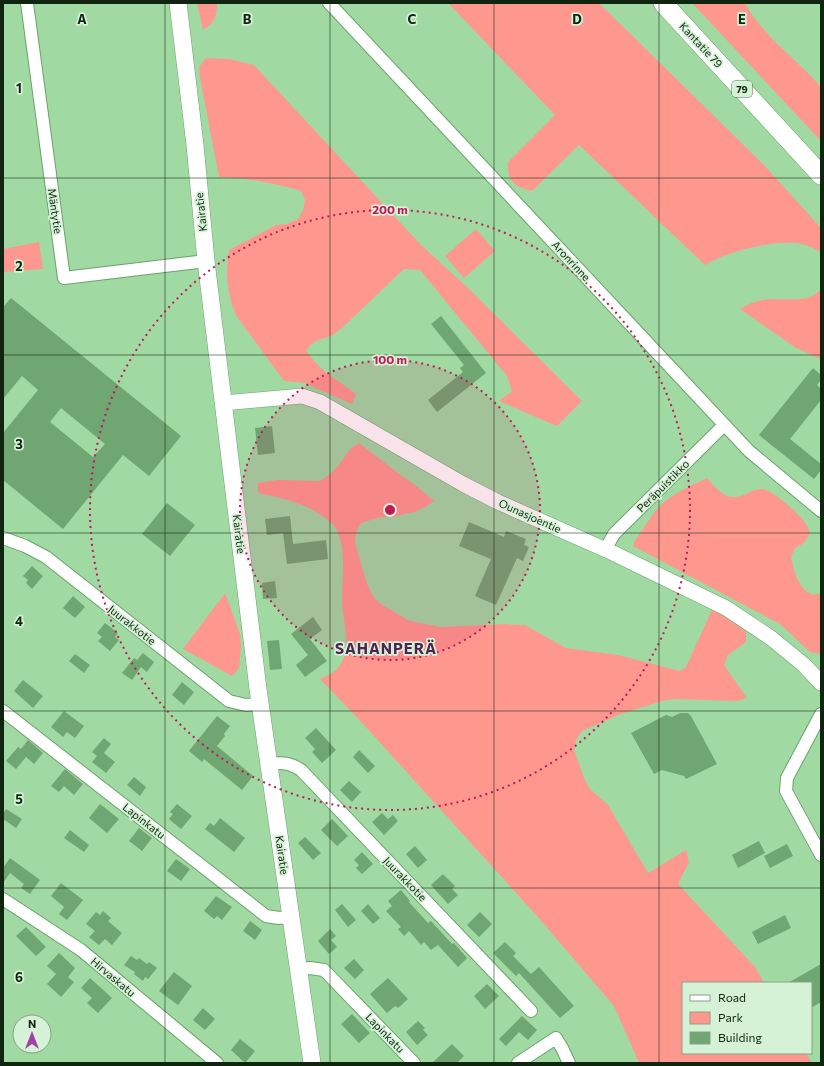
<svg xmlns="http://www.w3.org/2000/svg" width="824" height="1066" font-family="Commissioner,sans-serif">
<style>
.green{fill:#fe988f}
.building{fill:#6fa671;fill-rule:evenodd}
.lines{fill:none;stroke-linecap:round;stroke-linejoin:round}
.minor-casing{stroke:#6ba26d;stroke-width:14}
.tertiary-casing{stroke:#6ba26d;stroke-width:16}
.secondary-casing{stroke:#6ba26d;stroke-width:18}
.primary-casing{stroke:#6ba26d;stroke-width:20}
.minor{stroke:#fff;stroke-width:12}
.tertiary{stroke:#fff;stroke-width:15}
.secondary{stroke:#fff;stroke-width:17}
.primary{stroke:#fff;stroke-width:19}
.grid{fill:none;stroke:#0f2510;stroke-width:1;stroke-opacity:0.55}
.ring{fill:none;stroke:#c2185b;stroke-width:2;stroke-dasharray:2 4}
.labels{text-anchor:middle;stroke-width:3.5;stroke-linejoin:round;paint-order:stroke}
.shield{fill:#d6f2d6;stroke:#4b624b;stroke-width:1}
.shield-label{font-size:10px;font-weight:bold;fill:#0f2510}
.street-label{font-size:11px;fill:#0f2510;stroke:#d6f2d6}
.district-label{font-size:15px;font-weight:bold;letter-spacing:1px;fill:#502153;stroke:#d6f2d6}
.grid-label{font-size:13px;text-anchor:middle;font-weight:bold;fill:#0f2510;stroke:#d6f2d6;stroke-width:3.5;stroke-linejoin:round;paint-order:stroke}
.centre{fill:#c2185b;stroke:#d6f2d6;stroke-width:2}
.ring-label{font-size:12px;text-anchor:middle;font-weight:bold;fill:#c2185b;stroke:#d6f2d6;stroke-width:3.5;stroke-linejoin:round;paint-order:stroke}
</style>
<rect width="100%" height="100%" fill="#a0daa2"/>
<path class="green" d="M197,3H217V5C216,19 215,22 203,30Z
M448,3H599L764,165L821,228V252C815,249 808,245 801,244C774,239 728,251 705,265L579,145L532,191C514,186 507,182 508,162L555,115Z
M692,3H745C763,37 797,59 821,87V141Z
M206,58L229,59L254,65L421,245L466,286L582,401L557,426L499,401L512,391L507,376L420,270L404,269L343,327L333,335L314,342L306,350C318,370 338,380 356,394L352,404L305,383L284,381L237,317C227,297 225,272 229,250L276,225L287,224L298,219L303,210L305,200L301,191C274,183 247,178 219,177L200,78L199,67Z
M476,229L495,251L464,278L445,256Z
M39,242L43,269L3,272V249Z
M821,289V359L796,348L740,309C749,303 759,300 770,299C788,298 808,304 821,289Z
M359,443L394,470L419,488L434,501L425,507L414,512L393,517H381L361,523L356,532L355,543L367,584L375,599L382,605L410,621L441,627L505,624L525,625L566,648L618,655L680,671L686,667L712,610L739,624L746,632V642L728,655L724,665L747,698L737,701L673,699L662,701L621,714L582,731L576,740L574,750L585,780L590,789L608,805L648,873L686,850L689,862L678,884L755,967L764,983H683V1053H806L812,1063H639L614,1006L537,916L364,725L320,679C332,674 340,669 344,657C350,638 342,619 342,599C342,578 347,546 335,527C334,525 331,523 329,521C309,504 283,498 258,493V483L278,480L320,481L329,475L338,466L351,448Z
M707,478C717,489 726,502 743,495C749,493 754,489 761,489C771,488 801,515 806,524C808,527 809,530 810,533L804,543L795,548L791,557C794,570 798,588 811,594C814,595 818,594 821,594V654L810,652L780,624L633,546L635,540C644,529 650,516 659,507C672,493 691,486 707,478Z
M225,593L240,634L241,645L239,668L232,676L183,649Z"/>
<path class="building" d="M11,298L181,436L149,476L123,455L63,529L3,480V433L38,390L22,376L3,399V307ZM61,408L105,444L93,457L50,422Z
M441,316L486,373L437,412L428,400L463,372L460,368L464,365L431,324Z
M813,368L821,375V380L817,385L821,389V400L790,439L821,464V470L814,479L759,435Z
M272,426L275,453L258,455L255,428Z
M167,503L195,525L170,556L142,534Z
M290,516L293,544L326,540L328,559L287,564L283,533L267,535L265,519Z
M469,522L504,537L506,531L526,539L524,545L529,547L523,561L517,558L496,605L475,596L491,559L459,546Z
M32,566L43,576L32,589L26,583L28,580L23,576Z
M275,581L277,598L263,599L262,583Z
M73,596L85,607L75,618L63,608Z
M313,617L322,630L310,639L327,661L305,677L296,665L308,655L291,634Z
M105,623L118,633L115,637L119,640L110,651L98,641L102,637L97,633Z
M279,640L282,669L270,670L267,641Z
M143,653L154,662L147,672L141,667L132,680L122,673L134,658L137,660Z
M75,654L90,665L84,673L69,661Z
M23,680L43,696L33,708L14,691Z
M182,682L194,692L184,705L172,695Z
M64,711L84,726L75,738L67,732L63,737L51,727Z
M680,713H688L691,716L717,764L686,779L684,776L662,770L654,774L631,733L666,715L672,717Z
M217,716L230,726L224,734L225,736L217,746L253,776L242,790L204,759L202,762L189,751Z
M316,728L336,750L322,763L312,752L315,749L305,738Z
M104,738L111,744L104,753L115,762L106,773L92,762L97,756L92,752Z
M28,740L43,753L34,764L26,757L16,769L6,761L18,747L21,749Z
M359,750L375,766L368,773L353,757Z
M65,769L83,784L74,795L64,786L59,792L51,786Z
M134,777L146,787L140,796L127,785Z
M349,781L361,792L352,802L340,790Z
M100,804L119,819L107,833L89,818Z
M177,804L192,816L181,829L169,819L173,814L170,812Z
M6,809L22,819L16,828L3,819V814Z
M382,813L388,819L393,815L398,821L384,835L372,822Z
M220,818L245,838L234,852L205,829L210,823L214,826Z
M332,819L348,836L337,846L321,830Z
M139,828L152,838L142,851L129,841Z
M70,830L89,845L84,852L64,838Z
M305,837L321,853L313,860L298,843Z
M759,841L765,853L738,868L732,855Z
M787,844L793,856L770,868L764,856Z
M415,846L427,860L418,868L406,854Z
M362,852L373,864L362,874L356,868L359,865L354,860Z
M10,858L40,880L30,894L21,888L24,884L10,873L3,883V868Z
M176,859L190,869L181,881L167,871Z
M443,874L455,886L452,889L458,895L448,904L431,885Z
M61,883L83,900L67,920L59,914L64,907L51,896Z
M401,890L410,901L409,902L428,923L431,921L452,944L454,943L467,958L458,967L438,945L431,950L424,942L421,945L409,931L404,936L398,929L401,927L386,911L392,906L388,901Z
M216,896L232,907L222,920L217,916L214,919L204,911Z
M342,904L356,920L348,927L335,910Z
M368,904L380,918L373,924L361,911Z
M103,911L111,918L108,921L122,933L112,945L105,939L99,945L89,937L95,931L86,924L96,912L100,915Z
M480,912L492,924L479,937L467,925Z
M785,915L791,928L758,944L752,932Z
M250,921L262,930L255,940L243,931Z
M26,927L46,947L36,956L16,936Z
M330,929L336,936L331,940L337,947L329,954L318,941Z
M505,942L516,953L513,956L531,974L539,967L574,1006L560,1018L519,973L516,976L493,953Z
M59,953L75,968L68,977L74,982L61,997L47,984L56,974L47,966Z
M131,956L137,960L139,958L147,964L149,962L157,968L148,979L145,977L143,981L134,974L135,972L124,965Z
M354,959L364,970L355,979L344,968Z
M821,964V1002L811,1008V983H788Z
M174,972L192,986L178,1005L159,991Z
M90,978L112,998L98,1013L87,1003L92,998L81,988Z
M388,978L408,999L398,1008L395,1006L387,1013L370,994Z
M487,984L499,996L485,1009L474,996Z
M203,1008L215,1019L205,1030L193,1020Z
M352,1014L370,1033L359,1043L341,1024Z
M522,1016L537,1030L528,1040L519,1032L506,1046L499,1039Z
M418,1021L425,1028L423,1030L428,1035L417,1045L406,1032Z
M240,1039L255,1051L245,1063L231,1050Z
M452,1044L464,1056L457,1063H432Z"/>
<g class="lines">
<defs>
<path id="minor" d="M27,3L64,278L206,261
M329,3L749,451L821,511
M3,538L25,546L46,557L229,701L246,705L261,704
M605,550L614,534L724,425
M3,711L266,916L279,918L290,917
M821,714L787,778L786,791L821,855
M270,764C283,762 290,763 301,770L531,1011
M3,899L81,950L217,1063
M299,969L310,968L324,970L414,1063
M518,1063L556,1038L562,1048L569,1063"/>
<path id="tertiary" d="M223,403L302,396L320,402L463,484L498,502L613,553L726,608L771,638L804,665L821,683"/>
<path id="secondary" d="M178,3L195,145L206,261L258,689L312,1063"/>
<path id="primary" d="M663,3L821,175"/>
</defs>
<use href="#minor" class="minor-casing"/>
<use href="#tertiary" class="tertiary-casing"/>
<use href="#secondary" class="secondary-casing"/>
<use href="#primary" class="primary-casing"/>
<use href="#minor" class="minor"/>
<use href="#tertiary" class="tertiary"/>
<use href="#secondary" class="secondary"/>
<use href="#primary" class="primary"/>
</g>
<path class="grid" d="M165,3V1063M330,3V1063M494,3V1063M659,3V1063M3,178H821M3,355H821M3,533H821M3,711H821M3,888H821"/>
<circle cx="390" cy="510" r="150" fill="#c2185b" fill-opacity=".12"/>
<g class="ring">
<circle cx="390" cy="510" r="150"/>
<circle cx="390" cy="510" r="300"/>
</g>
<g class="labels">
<rect class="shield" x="732" y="81" width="20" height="16" rx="3"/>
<g class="shield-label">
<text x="742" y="93">79</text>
</g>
<g class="street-label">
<text transform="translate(701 45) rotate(47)" y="4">Kantatie 79</text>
<text transform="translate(55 211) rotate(82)" y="4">Mäntytie</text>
<text transform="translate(201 212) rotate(-96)" y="4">Kairatie</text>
<text transform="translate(571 261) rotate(47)" y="4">Aronrinne</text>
<text transform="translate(663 486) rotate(-45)" y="4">Peräpuistikko</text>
<text transform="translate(530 516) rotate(24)" y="4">Ounasjoentie</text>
<text transform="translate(239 534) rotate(83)" y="4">Kairatie</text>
<text transform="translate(132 625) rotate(38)" y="4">Juurakkotie</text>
<text transform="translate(144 821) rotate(38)" y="4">Lapinkatu</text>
<text transform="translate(282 855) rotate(82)" y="4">Kairatie</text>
<text transform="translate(405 879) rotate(46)" y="4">Juurakkotie</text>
<text transform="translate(113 977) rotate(40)" y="4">Hirvaskatu</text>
<text transform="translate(385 1033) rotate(46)" y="4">Lapinkatu</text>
</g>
<g class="district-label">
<text x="386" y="654">SAHANPERÄ</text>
</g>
</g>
<g class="grid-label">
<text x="82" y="24">A</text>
<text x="247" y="24">B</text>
<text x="412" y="24">C</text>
<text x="577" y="24">D</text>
<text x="742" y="24">E</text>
<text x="19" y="93">1</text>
<text x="19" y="271">2</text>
<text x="19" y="449">3</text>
<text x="19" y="626">4</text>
<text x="19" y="804">5</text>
<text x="19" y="982">6</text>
</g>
<circle cx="390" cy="510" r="6" class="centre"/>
<g class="ring-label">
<text x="390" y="214">200 m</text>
<text x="390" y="364">100 m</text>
</g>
<rect width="824" height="1066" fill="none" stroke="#0f2510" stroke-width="8"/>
<rect x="682" y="982" width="130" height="72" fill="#d6f2d6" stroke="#86a087"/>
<rect x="690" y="995" width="20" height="6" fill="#ffffff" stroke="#86a087"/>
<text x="718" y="1002" font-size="12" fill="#0f2510">Road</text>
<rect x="690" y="1012" width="20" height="12" fill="#fe988f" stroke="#86a087"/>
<text x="718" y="1022" font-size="12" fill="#0f2510">Park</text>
<rect x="690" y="1032" width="20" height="12" fill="#6fa671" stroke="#86a087"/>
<text x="718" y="1042" font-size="12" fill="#0f2510">Building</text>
<g transform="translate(32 1034)"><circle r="19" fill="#d6f2d6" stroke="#86a087"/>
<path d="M0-3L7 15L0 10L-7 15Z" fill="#a13fa6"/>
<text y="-6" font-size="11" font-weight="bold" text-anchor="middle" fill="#0f2510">N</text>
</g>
</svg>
